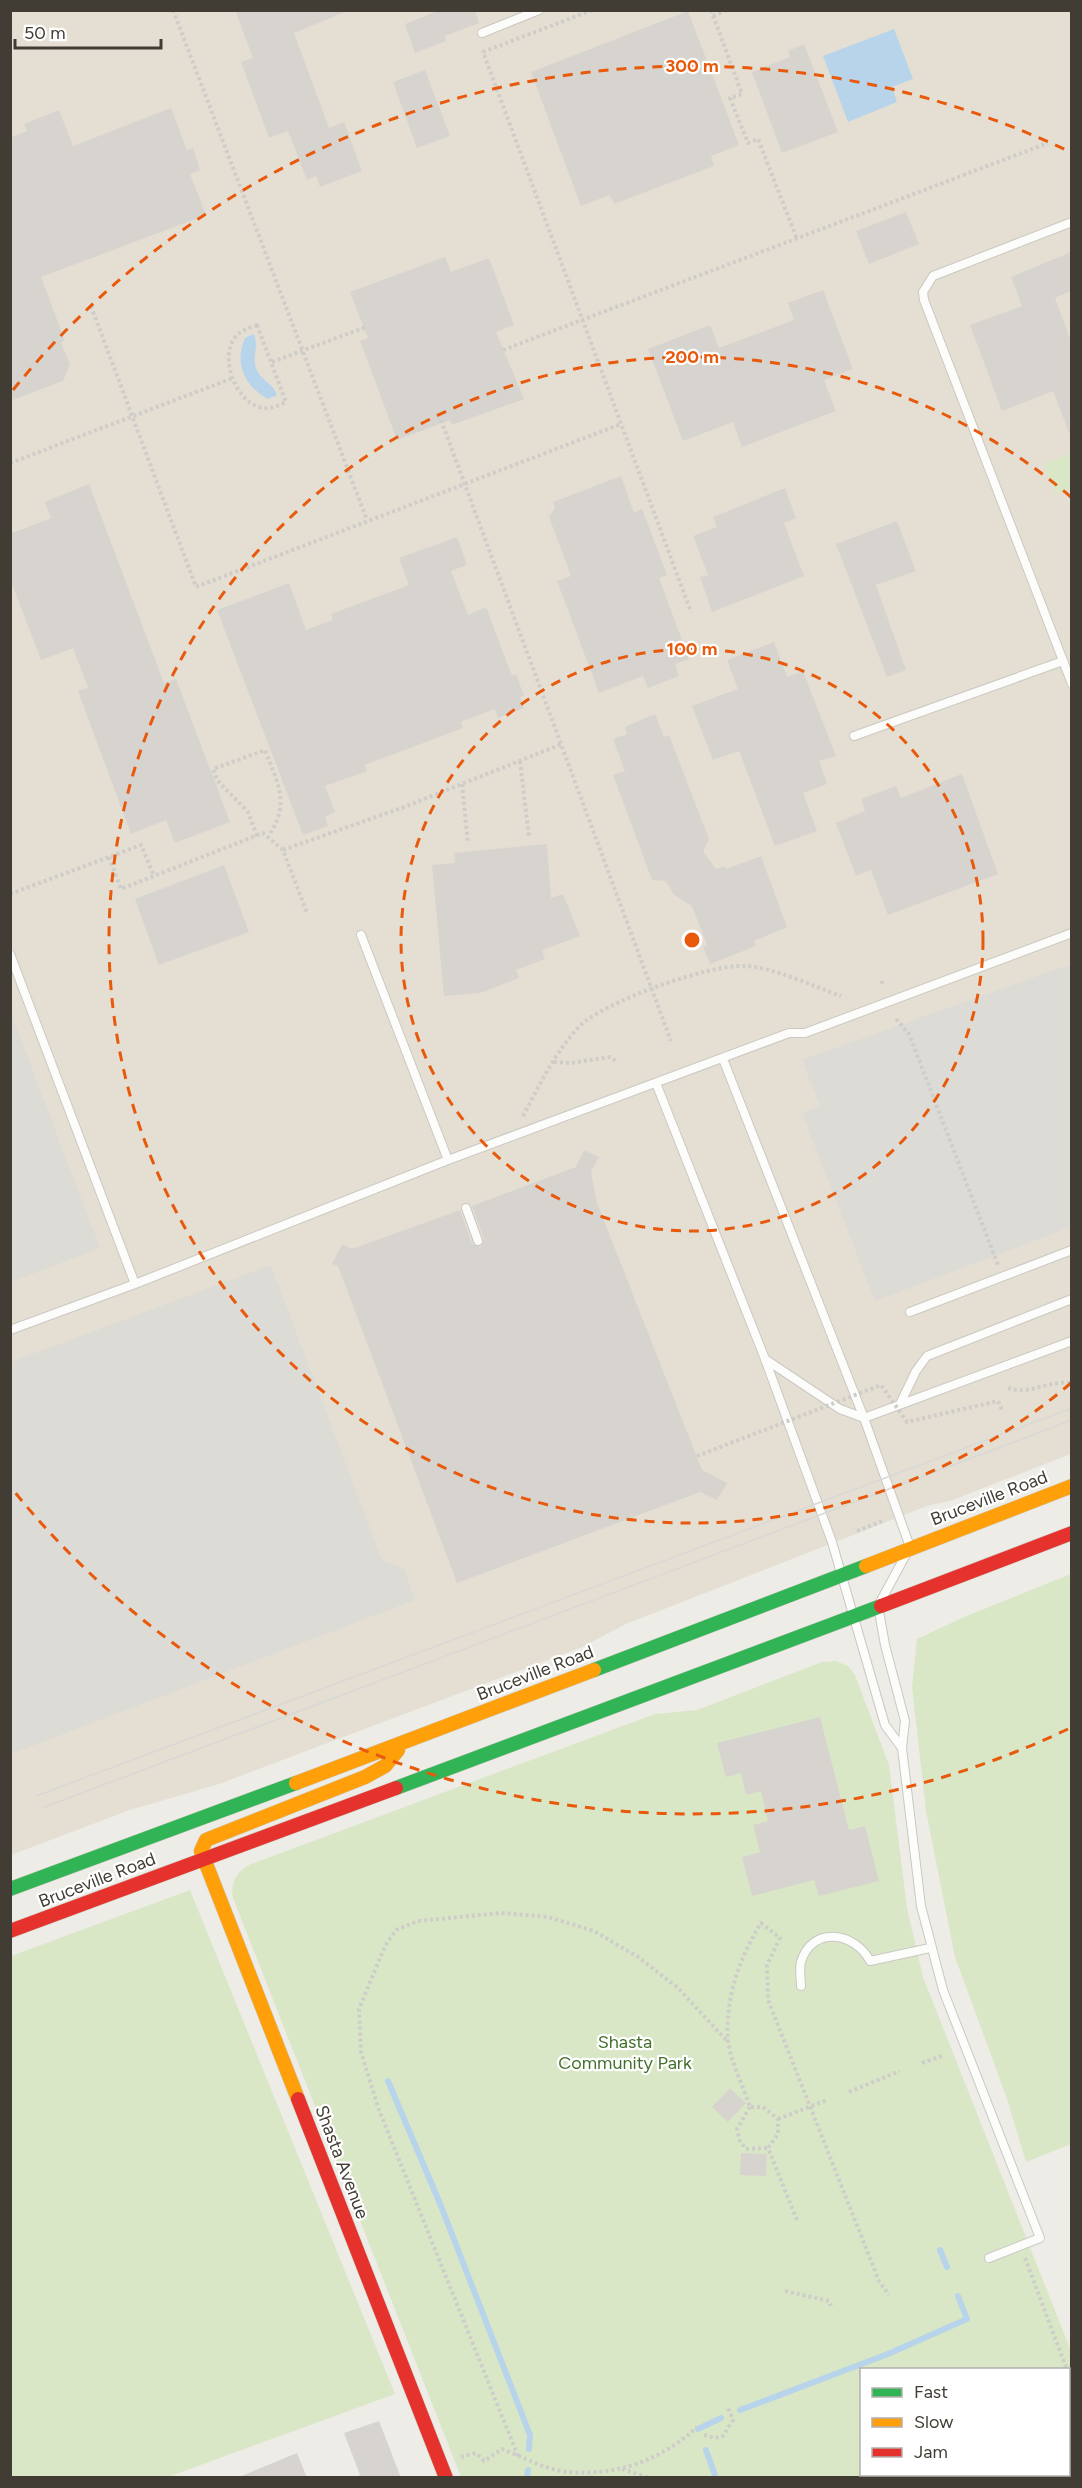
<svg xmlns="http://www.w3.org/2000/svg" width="1082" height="2488" font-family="Figtree,sans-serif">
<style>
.education{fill:#e4dfd2}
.green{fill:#dae7c7;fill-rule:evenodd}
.parking{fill:#dddbd6}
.water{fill:#b8d4ea}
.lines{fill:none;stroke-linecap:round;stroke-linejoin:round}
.stream{stroke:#b8d4ea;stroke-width:6}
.building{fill:#d7d4cf}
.lane-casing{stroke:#cac8c2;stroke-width:10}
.fast-casing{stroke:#ccc9be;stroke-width:15}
.slow-casing{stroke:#ccc9be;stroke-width:15}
.jam-casing{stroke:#ccc9be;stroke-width:15}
.path{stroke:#cecdc9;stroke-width:4;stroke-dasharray:3 3;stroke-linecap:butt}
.lane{stroke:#fcfcfb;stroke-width:8}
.fast{stroke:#30b455;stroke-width:14}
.slow{stroke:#ff9f0a;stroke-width:14}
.jam{stroke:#e5322d;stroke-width:14}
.tram{stroke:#d8d8d7;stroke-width:1.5}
.path-bridge{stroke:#cecdc9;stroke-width:4;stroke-dasharray:3 3;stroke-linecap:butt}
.ring{fill:none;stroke:#e8590c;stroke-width:3;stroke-dasharray:10 8}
.labels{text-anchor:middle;stroke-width:4.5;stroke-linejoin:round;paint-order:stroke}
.street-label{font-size:18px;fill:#423d34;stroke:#fff}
.park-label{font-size:18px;fill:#42702b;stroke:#fff}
.centre{fill:#e8590c;stroke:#fff;stroke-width:3}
.ring-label{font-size:18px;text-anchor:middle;font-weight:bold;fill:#e8590c;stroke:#fff;stroke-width:4.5;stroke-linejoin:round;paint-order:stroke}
</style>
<rect width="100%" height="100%" fill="#eeece6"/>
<path class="education" d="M11,11H1071V1454L950,1501L927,1506L626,1624L582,1647L219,1784L130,1810L11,1855Z"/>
<path class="green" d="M1071,453V488L1055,494L1044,464Z
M1071,1574V2144L1026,2162L1006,2096L955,1957L926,1811L912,1687L917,1639L964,1617Z
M836,1661L848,1666L855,1675L889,1765L907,1908L923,1977L1071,2351V2477H461L233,1898C230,1882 237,1871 251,1864L655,1714L697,1710L822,1662ZM862,2370H1068V2474H862Z
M190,1890L395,2394L168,2477H11V1956Z"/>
<path class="parking" d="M1071,964V1227L875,1301L802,1113L820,1106L802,1060Z
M10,1010L100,1248L11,1282H10Z
M271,1265L382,1560L404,1569L415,1600L11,1754V1362Z"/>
<path class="water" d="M894,29L913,79L892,87L897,102L848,122L823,56Z
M254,334C259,347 252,356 256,368C261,381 273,383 277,395L268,399C244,386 234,363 245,338Z"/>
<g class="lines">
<path class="stream" d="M388,2081L441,2206L530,2435L529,2449
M940,2250L947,2267
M740,2410L888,2354L967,2319L958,2296
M698,2429L721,2418
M706,2450L716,2478
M527,2478L528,2470"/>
</g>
<path class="building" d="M235,10H350L294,33L329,128L344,122L362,171L320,187L316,176L307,180L288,131L269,138L241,62L253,58Z
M440,10H475L479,23L445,36L446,41L415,53L405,24Z
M688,11L739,145L711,156L714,166L614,204L610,195L581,206L531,72Z
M804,44L838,132L782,153L752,72L790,57L788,51Z
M425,70L450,136L417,148L393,82Z
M171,108L187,150L193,148L200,170L190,174L206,215L41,277L65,341L61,342L70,365L63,381L10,401V138L27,131L24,124L59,110L73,146Z
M906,212L919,244L869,264L856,231Z
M1071,252V291L1055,298L1071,341L1070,435L1053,391L1002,411L970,325L1022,306L1011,277Z
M445,257L451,272L489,258L514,325L496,332L524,399L452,425L450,420L397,440L360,341L368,338L350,292Z
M823,290L853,369L824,380L836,411L742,447L733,422L683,441L648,349L710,325L719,348L794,320L788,303Z
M621,476L634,513L642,509L652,535L667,575L659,578L689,659L675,664L679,676L648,688L643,676L599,693L557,581L571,576L549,517L555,508L553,502Z
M89,484L164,683L176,679L230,822L175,843L166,820L131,834L78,691L88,688L73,648L41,660L10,579V534L51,518L45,502Z
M785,488L796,518L784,523L804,576L712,612L700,577L708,575L693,536L717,527L713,517Z
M897,521L916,571L876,585L906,670L887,677L836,544Z
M457,537L467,565L451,571L468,615L486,607L512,676L516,674L524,696L520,697L524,708L498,718L495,709L461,722L463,728L365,765L367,771L325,786L335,812L325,817L328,826L303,835L217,610L289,583L306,630L333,620L331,614L409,585L399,558Z
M774,642L787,677L803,671L836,756L819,761L827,784L803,793L817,831L775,846L739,751L713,760L692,706L738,689L727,660Z
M655,714L664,737L669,735L709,839L703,851L716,869L725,866L726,869L761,856L787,927L754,941L756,946L710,964L703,947L707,945L692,906L674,895L666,881L652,880L613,775L625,771L613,739L627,734L625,727Z
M962,774L998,874L888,915L871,870L856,876L836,823L865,811L861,799L896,786L901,798Z
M547,844L551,898L563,894L580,936L542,950L545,959L516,970L519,978L480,993L444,996L432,865L455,863L454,853Z
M224,865L249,932L159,965L135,899Z
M584,1150L599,1157L591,1172L597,1203L702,1470L727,1483L717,1500L700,1492L457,1583L338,1266L332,1264L342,1244L352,1249L460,1210L472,1244L481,1247L484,1239L472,1206L576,1167Z
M820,1717L849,1830L865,1826L879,1881L819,1896L814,1880L752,1896L742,1857L760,1852L753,1825L768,1821L761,1791L746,1795L741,1773L726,1777L717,1743Z
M730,2088L746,2103L728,2122L712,2107Z
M741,2153L767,2154L766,2176L740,2175Z
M379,2421L401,2478H355L360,2475L344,2433Z
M297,2453L307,2478H239V2477Z"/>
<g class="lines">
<defs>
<path id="lane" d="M482,33L539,10
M1072,222L933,276L923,292L924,300L1072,684
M854,736L1063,661
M361,935L448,1160
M10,954L135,1284L448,1160L789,1033H805L1072,933
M723,1059L864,1418L910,1547L878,1606L885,1645L905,1721L902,1748L921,1906L943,1990L1040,2238L989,2258
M656,1083L765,1359L832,1542L885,1725L902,1748
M466,1208L478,1241
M910,1312L1072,1250
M10,1330L135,1284
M765,1359L840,1409L864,1418L1072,1341
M900,1404L916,1371L927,1356L1072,1299
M801,1986C801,1978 799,1969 801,1962C812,1925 855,1932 870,1961L930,1948"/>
<path id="fast" d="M594,1670L866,1566
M396,1788L881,1606
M10,1889L296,1783"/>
<path id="slow" d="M866,1566L1072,1486
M296,1783L594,1670
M298,2099L201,1851L206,1840L365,1777L385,1766L398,1750"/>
<path id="jam" d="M881,1606L1072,1533
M10,1931L396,1788
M298,2099L446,2478"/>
</defs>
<use href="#lane" class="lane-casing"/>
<use href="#fast" class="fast-casing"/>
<use href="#slow" class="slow-casing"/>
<use href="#jam" class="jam-casing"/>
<path class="path" d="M173,10L367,520
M592,10L483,52L691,612
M711,10L742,94L730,98L748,143L758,139L797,239
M713,16L727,10
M91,306L196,587L621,424
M257,325L286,402C279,405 271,409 264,408C236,405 218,357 236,336C242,330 249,328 257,325Z
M503,350L1048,143
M272,362L366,327
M441,420L671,1041
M10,463L233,378
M520,761L529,837
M462,784L468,844
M257,836L248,812L217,780L213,769L265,750C277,782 291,803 269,835
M283,850L404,807L562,744
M109,857L121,889L263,833L283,850L307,913
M10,894L141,845L154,876
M881,981L883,984
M896,1019L909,1034L998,1265
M554,1062L571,1063L610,1057L616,1061
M523,1116C539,1086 555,1052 579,1027C602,1002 710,964 744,966C773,967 813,986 841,996
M1008,1388C1031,1395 1049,1380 1072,1383
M857,1531L885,1520
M922,2063L944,2055
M849,2092L900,2071
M750,2107L737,2129L740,2141L746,2149L768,2148
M778,2119L827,2100
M797,2220L768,2148L778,2134V2119L763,2107H750C744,2088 730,2060 728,2041C725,1998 739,1959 761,1923L780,1938L767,1965L768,2000L879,2281L889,2295
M1025,2258L1067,2370
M785,2291L829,2301L831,2306
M1068,2372L1072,2380
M704,2435L715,2438L723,2436L733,2420L728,2408
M518,2456L379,2110L361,2052L359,2009L385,1946L396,1930L418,1921L501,1913L548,1917L594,1931L638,1957L677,1987L728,2042
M461,2457L476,2453L484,2461L502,2449C523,2457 546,2470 568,2472C617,2476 662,2460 697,2427
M622,2469L650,2478"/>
<use href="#lane" class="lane"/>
<use href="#fast" class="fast"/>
<use href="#slow" class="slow"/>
<use href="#jam" class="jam"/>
<path class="tram" d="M36,1796L1072,1408
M42,1808L1072,1420"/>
<path class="path-bridge" d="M697,1456L881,1385L907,1422L998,1401L1002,1410"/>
</g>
<g class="ring">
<circle cx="692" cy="940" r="291"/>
<path d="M1071 1383A583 583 0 1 1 1071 497"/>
<path d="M1068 1729A874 874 0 0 1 13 1490M13 390A874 874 0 0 1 1068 151"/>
</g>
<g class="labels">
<g class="street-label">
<text transform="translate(989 1498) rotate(-21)" y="6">Bruceville Road</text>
<text transform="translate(535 1673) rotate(-21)" y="6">Bruceville Road</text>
<text transform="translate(97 1880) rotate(-21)" y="6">Bruceville Road</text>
<text transform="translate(342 2162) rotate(69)" y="6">Shasta Avenue</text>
</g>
<g class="park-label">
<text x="625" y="2048">Shasta<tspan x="625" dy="21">Community Park</tspan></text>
</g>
</g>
<circle cx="692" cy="940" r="9" class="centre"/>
<g class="ring-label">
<text x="692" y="72">300 m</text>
<text x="692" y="363">200 m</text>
<text x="692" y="655">100 m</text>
</g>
<rect width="1082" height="2488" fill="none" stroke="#423d34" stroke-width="24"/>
<rect x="860" y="2368" width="210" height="108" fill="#ffffff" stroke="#b3b1ae" stroke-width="1.5"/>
<rect x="872" y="2388" width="30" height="9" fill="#30b455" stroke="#b3b1ae" stroke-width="1.5"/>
<text x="914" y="2398" font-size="18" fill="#423d34">Fast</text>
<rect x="872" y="2418" width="30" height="9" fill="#ff9f0a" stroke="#b3b1ae" stroke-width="1.5"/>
<text x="914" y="2428" font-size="18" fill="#423d34">Slow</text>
<rect x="872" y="2448" width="30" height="9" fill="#e5322d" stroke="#b3b1ae" stroke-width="1.5"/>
<text x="914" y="2458" font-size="18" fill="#423d34">Jam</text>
<path d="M15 39v9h146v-9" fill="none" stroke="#423d34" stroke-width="3"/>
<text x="24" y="39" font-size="18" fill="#423d34" stroke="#ffffff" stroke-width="4.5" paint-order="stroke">50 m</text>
</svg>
